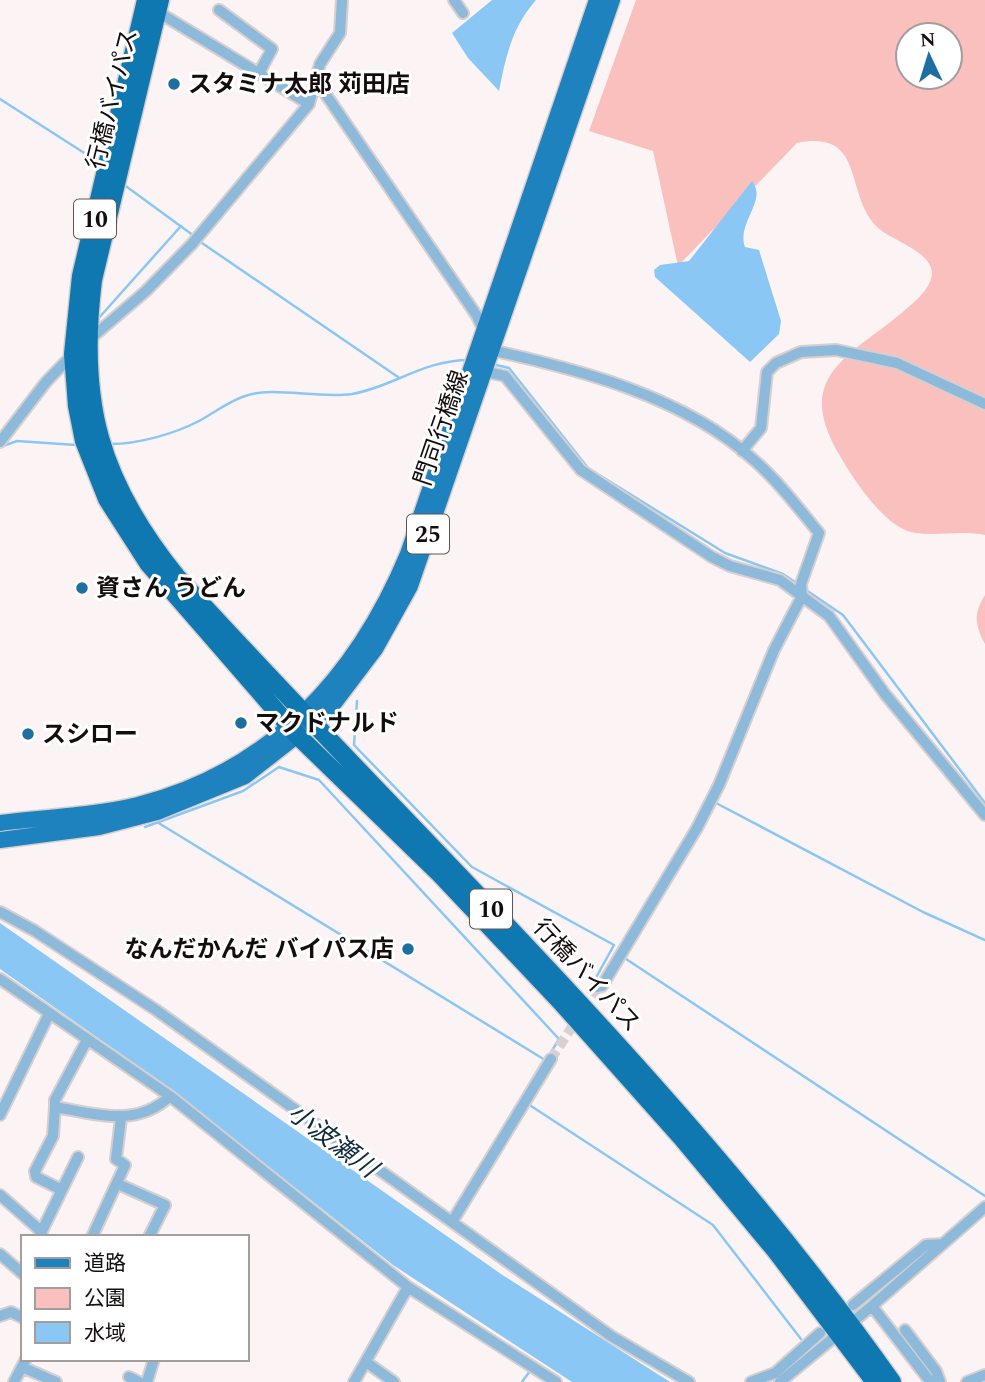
<svg xmlns="http://www.w3.org/2000/svg" width="985" height="1382" font-family="Spectral,'Noto Sans JP',serif">
<style>
.green{fill:#f9c0be;fill-rule:evenodd}
.water{fill:#8bc7f4}
.lines{fill:none;stroke-linecap:round;stroke-linejoin:round}
.stream{stroke:#8bc7f4;stroke-width:2.5}
.minor-tunnel{stroke:#d9d1d1;stroke-width:10;stroke-dasharray:10 5;stroke-linecap:butt}
.minor-casing{stroke:#d7cfcf;stroke-width:14}
.primary-casing{stroke:#d7cfcf;stroke-width:19}
.trunk-casing{stroke:#d7cfcf;stroke-width:21}
.minor{stroke:#8db9da;stroke-width:10}
.primary{stroke:#1d82be;stroke-width:16}
.trunk{stroke:#1078b1;stroke-width:18}
.poi-dot{fill:#1f6ea0;stroke:#fff;stroke-width:2.5}
.labels{text-anchor:middle;stroke-width:6;stroke-linejoin:round;paint-order:stroke}
.shield{fill:#fff;stroke:#5a5656;stroke-width:2}
.shield-label{font-size:23px;font-weight:bold;fill:#140d0d}
.poi-label{font-size:24px;font-weight:bold;fill:#140d0d;stroke:#fff;text-anchor:start}
.street-label{font-size:24px;fill:#140d0d;stroke:#fff}
.water-label{font-size:26px;font-style:italic;fill:#112c3f;stroke:#fff}
</style>
<rect width="100%" height="100%" fill="#fcf4f4"/>
<path class="green" d="M636,0H985V535C962,530 939,536 916,533C886,530 854,480 840,456C792,376 848,358 904,311C913,303 927,292 931,279C939,253 891,241 877,227C844,194 866,129 797,143L678,266L653,151L589,131ZM908,35H950V77H908Z
M985,595V644C975,625 973,614 985,595Z"/>
<path class="water" d="M492,0H536C512,27 506,56 499,91L468,58L452,33Z
M752,181C768,201 736,223 745,247L759,250L781,321L779,334L750,362L655,277L654,270L660,265L689,261Z
M0,923L501,1274L670,1382H572L393,1265L169,1088L0,969Z"/>
<g class="lines">
<path class="stream" d="M0,99L100,163
M123,184L194,236
M199,241L398,377
M97,320L181,226
M492,364L509,368L588,468L725,553L783,574L798,584
M111,444C138,444 174,434 199,421C214,413 229,401 245,396C272,386 318,399 352,394C393,387 423,360 469,360
M0,447L17,441L76,445
M806,590L843,615L985,803
M357,701L354,745L472,867L614,945L588,992
M716,803L923,912L985,940
M157,822L545,1060
M145,827L243,791L279,767L319,780L559,1039L550,1054
M623,957L985,1196
M528,1104L713,1225L801,1339
M522,1382L530,1371"/>
<path class="minor-tunnel" d="M551,1059L598,987"/>
<defs>
<path id="minor" d="M454,0L463,13
M219,10L272,49L259,73
M158,12L309,104
M316,80L477,316L485,334
M90,339L146,291L192,244L309,104L320,64L340,33L342,0
M486,349C578,369 684,396 755,461C779,482 799,509 819,533L801,584L802,596L774,650L719,785L697,828L602,986L598,987
M478,370L505,376L581,470L712,557L730,566L780,580L829,616L885,694L985,815
M0,442L46,382L75,352
M742,451L761,428L767,372L776,363L801,352L836,350L897,363L985,404
M0,912L35,931L156,1010L611,1336L689,1382
M0,979L170,1096L408,1287L556,1382
M55,1107V1100L87,1040
M0,1115L49,1014
M118,1184L165,1205L149,1237
M62,1190L36,1177L35,1171L53,1136L55,1107C95,1114 137,1128 170,1096
M0,1195L42,1232
M452,1222L551,1059
M39,1237L78,1157
M92,1237L125,1165L116,1159L121,1118
M0,1254L23,1274
M853,1305L926,1245L943,1244
M872,1306L929,1380L934,1382
M0,1316L11,1312L23,1318
M905,1330L936,1371L940,1382
M366,1362L394,1382
M22,1367L56,1382
M129,1377L139,1382
M14,1382L26,1359
M147,1382L154,1359
M354,1382L408,1287
M751,1382L775,1373L820,1333
M780,1382L872,1306L985,1207
M967,1382L985,1375"/>
<path id="primary" d="M0,823C46,817 93,816 138,805C271,771 357,677 408,554L597,0
M0,840L99,827L157,812L245,776L328,711L375,649L410,586L612,0"/>
<path id="trunk" d="M146,0L81,276L73,354L77,406L84,441L107,499L148,563L298,736L440,874L561,1002L682,1138L776,1251L875,1382
M160,0L93,280C78,402 99,480 176,576C418,842 684,1087 892,1382"/>
</defs>
<use href="#minor" class="minor-casing"/>
<use href="#primary" class="primary-casing"/>
<use href="#trunk" class="trunk-casing"/>
<use href="#minor" class="minor"/>
<use href="#primary" class="primary"/>
<use href="#trunk" class="trunk"/>
</g>
<g class="poi-dot">
<circle cx="174" cy="84" r="7"/>
<circle cx="82" cy="588" r="7"/>
<circle cx="241" cy="723" r="7"/>
<circle cx="28" cy="734" r="7"/>
<circle cx="408" cy="949" r="7"/>
</g>
<g class="labels">
<g class="shield">
<rect x="74" y="199.5" width="42" height="39" rx="5"/>
<rect x="407" y="514.5" width="42" height="39" rx="5"/>
<rect x="470" y="889.5" width="42" height="39" rx="5"/>
</g>
<g class="shield-label">
<text x="95" y="227">10</text>
<text x="428" y="542">25</text>
<text x="491" y="917">10</text>
</g>
<g class="poi-label">
<text x="188" y="92">スタミナ太郎 苅田店</text>
<text x="96" y="596">資さん うどん</text>
<text x="255" y="731">マクドナルド</text>
<text x="42" y="742">スシロー</text>
<text x="394" y="957" text-anchor="end">なんだかんだ バイパス店</text>
</g>
<g class="street-label">
<text transform="translate(112 99) rotate(-76)" y="8">行橋バイパス</text>
<text transform="translate(441 428) rotate(-71)" y="8">門司行橋線</text>
<text transform="translate(587 975) rotate(47)" y="8">行橋バイパス</text>
</g>
<g class="water-label">
<text transform="translate(333 1140) rotate(37)" y="9">小波瀬川</text>
</g>
</g>
<rect x="21" y="1235" width="228" height="126" fill="#ffffff" stroke="#a19e9e" stroke-width="2"/>
<rect x="35" y="1258" width="35" height="10" fill="#1d82be" stroke="#a19e9e" stroke-width="2"/>
<text x="84" y="1270" font-size="21" fill="#140d0d">道路</text>
<rect x="35" y="1288" width="35" height="21" fill="#f9c0be" stroke="#a19e9e" stroke-width="2"/>
<text x="84" y="1305" font-size="21" fill="#140d0d">公園</text>
<rect x="35" y="1322" width="35" height="21" fill="#8bc7f4" stroke="#a19e9e" stroke-width="2"/>
<text x="84" y="1340" font-size="21" fill="#140d0d">水域</text>
<g transform="translate(929 56) rotate(356)"><circle r="33" fill="#ffffff" stroke="#a19e9e" stroke-width="2"/>
<path d="M0-5L12 26L0 18L-12 26Z" fill="#1f6ea0"/>
<text y="-10" font-size="19" font-weight="bold" text-anchor="middle" fill="#140d0d">N</text>
</g>
</svg>
